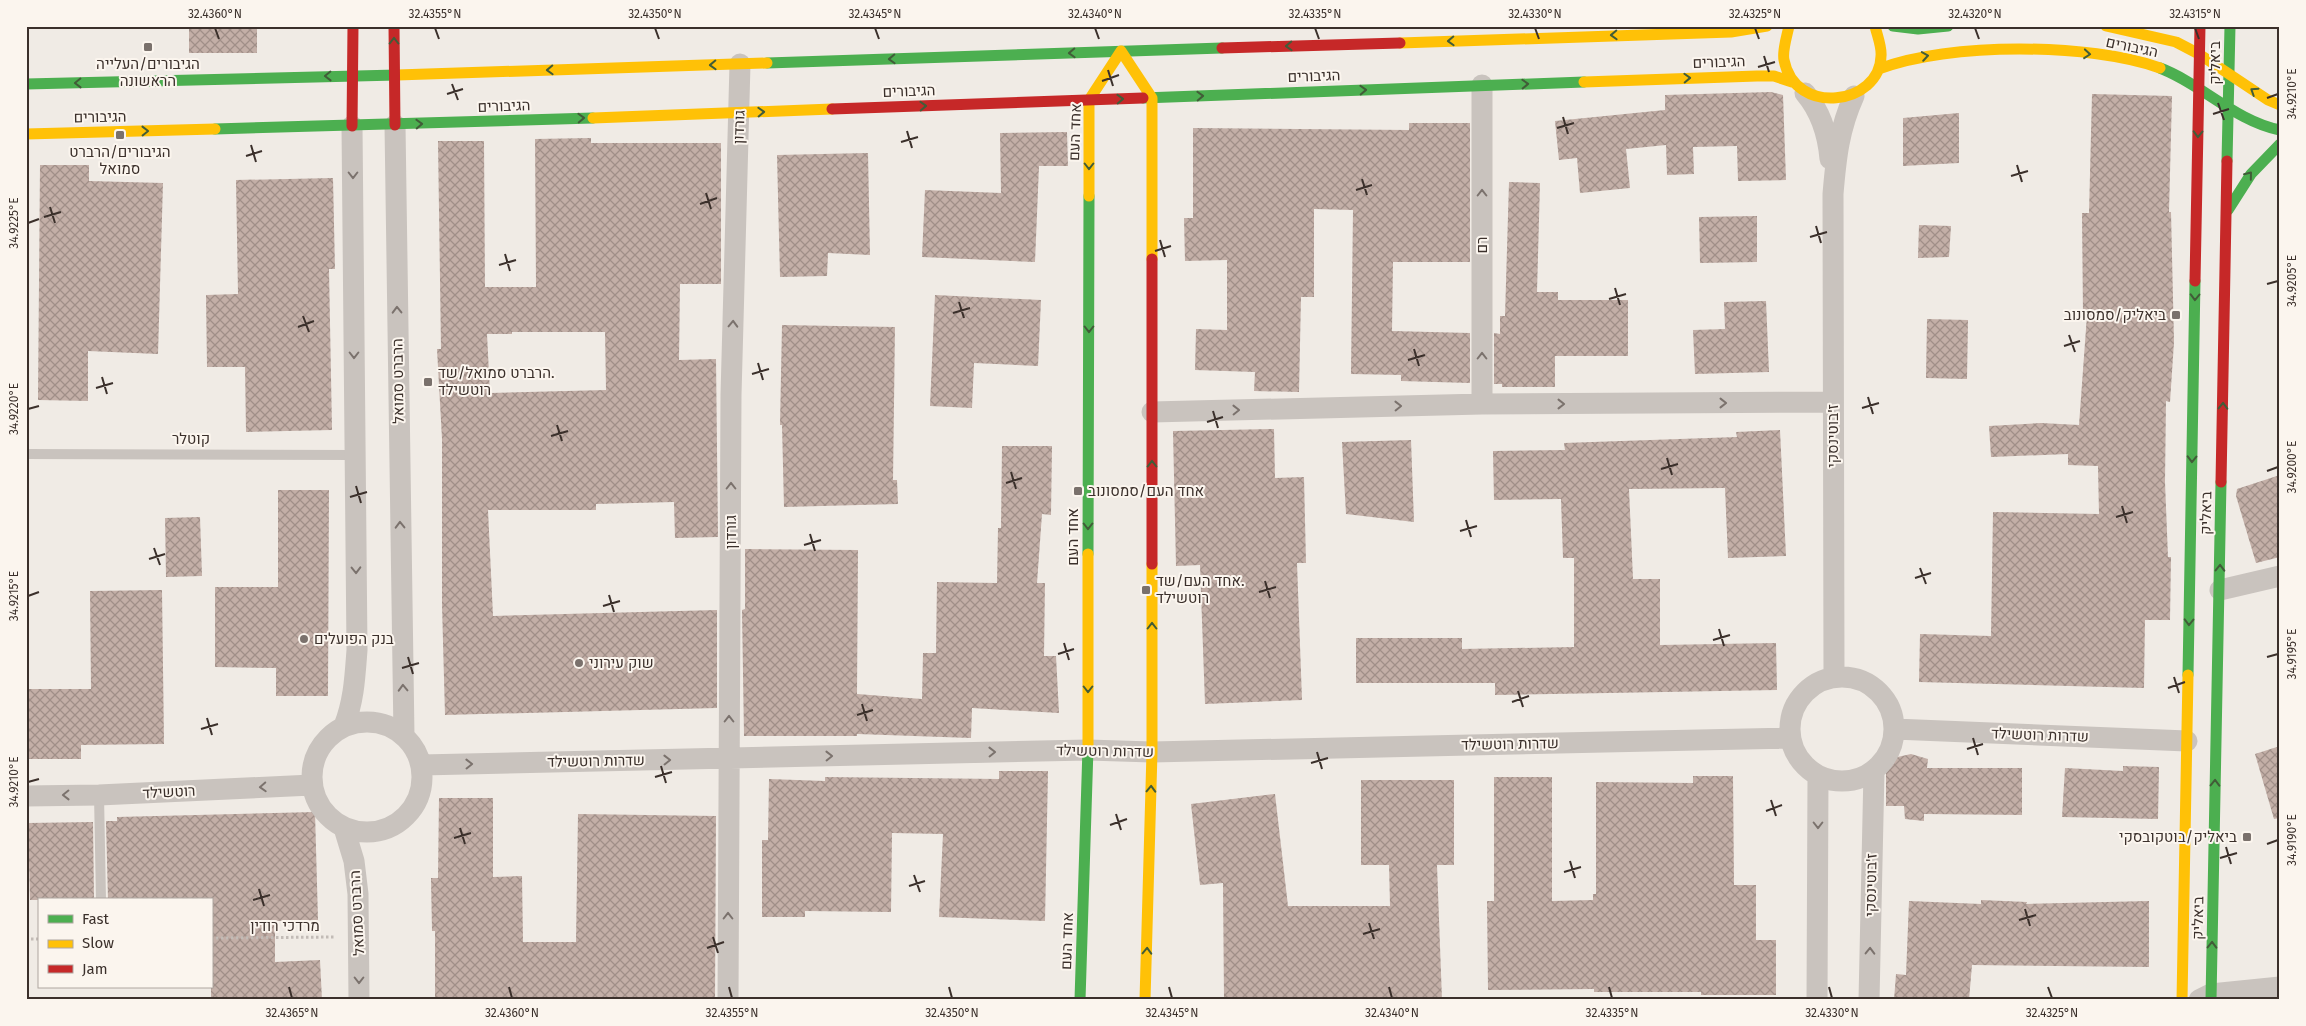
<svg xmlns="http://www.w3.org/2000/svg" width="2306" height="1026" font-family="'Fira Sans',Heebo,sans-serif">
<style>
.building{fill:url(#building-cross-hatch);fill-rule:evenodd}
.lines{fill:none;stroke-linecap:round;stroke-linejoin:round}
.path{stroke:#c2bbb6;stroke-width:3;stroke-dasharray:2.5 2.5;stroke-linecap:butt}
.lane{stroke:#c9c3be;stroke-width:10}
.street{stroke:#c9c3be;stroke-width:21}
.fast{stroke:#4caf50;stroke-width:11}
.slow{stroke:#ffc107;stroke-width:11}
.jam{stroke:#c62828;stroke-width:11}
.oneway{stroke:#415c38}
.oneway2{stroke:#7b726d}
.ticks{fill:none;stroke:#3b302b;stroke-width:2}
.poi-dot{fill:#7a716c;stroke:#fbf5ee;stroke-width:2}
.labels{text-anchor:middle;stroke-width:4;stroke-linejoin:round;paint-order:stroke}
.street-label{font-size:15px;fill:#3b302b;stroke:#fbf5ee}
.poi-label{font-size:15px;fill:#3b302b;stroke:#fbf5ee;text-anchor:start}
.neatline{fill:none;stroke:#3b302b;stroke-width:2}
.ticks-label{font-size:12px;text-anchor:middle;fill:#3b302b}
</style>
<defs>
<pattern id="building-cross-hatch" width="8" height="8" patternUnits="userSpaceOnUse" patternTransform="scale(1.25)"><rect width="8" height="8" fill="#c3afa7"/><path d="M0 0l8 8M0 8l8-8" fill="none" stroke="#a08f88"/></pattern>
</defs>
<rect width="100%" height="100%" fill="#f0ebe5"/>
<path class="building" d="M189,26H257V53H189Z
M1771,92L1783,95L1786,180L1738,181L1737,146L1693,147L1694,174L1667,175L1666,145L1626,149L1630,188L1580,193L1577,158L1559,160L1555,121L1665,110V95Z
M2092,94L2172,96L2169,212H2171L2174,342L2170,402L2166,401L2165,482L2168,557H2171L2170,620H2145L2144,688L1919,682L1920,634L1991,636L1993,512L2099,514L2098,466L2068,465V454L1991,457L1989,426L2041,423L2079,425L2087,315H2083L2082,213H2089Z
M1959,113V163L1903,166V118Z
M1409,123H1470V262H1393L1392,331L1470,333V383L1401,381V375L1351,374L1353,210L1314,209V297H1301L1299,392L1254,391L1255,372L1195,370L1196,329L1227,330V260L1185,261L1184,218H1193V128L1409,130Z
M1067,132L1068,166H1039L1035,262L922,257L925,190L1001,193L1000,133Z
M591,138V143H721V284H680L679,360L716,359L718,537L675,538L674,502L596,504V510H488L493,616L717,610V708L445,715L442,605V439L437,349H441L438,141H484L485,287H536L535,139ZM512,332H605L606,390L490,393L487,334H512Z
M868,153L870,255L828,253L827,276L780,277L777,155Z
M40,165H89V181L163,183L158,354L88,351V401L38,400Z
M333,178L335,269H329L332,430L246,432L245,367H207L206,295L238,294L236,180Z
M1509,182L1540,183L1537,292H1558V300H1628V356H1555V387H1502V384H1494V333L1500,334V316H1505Z
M1757,216V262L1700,263L1699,217Z
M1919,225L1951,226L1949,257L1918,258Z
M935,295L1041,300L1038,366L974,363L972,408L930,406Z
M1766,301L1769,372L1695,374L1693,330L1725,329L1724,302Z
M1927,319L1968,320L1967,379L1926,378Z
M782,325L895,327L893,480H897L898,504L784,507L782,425H780Z
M1274,429L1275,478L1304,477L1306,563H1297L1302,700L1205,704L1200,565L1176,566L1173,431Z
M1780,430L1786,556L1728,558L1725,488L1629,489L1633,579H1660V645L1776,643L1777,690L1495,695V683H1356V638H1462V649L1574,647V558H1563L1561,499L1494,500L1493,451L1565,450L1564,443L1737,437L1736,432Z
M1411,440L1414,522L1346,514L1342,442Z
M1002,446H1052L1051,515L1042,514L1037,583H1045L1044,656H1056L1059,713L972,708L971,738L857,734V736H744L742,610L745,609V549L858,550L857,694L922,699L923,653H936L937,582L997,583L998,528H1001Z
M2280,475V557L2256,563L2236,496L2237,489Z
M278,490H329L328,696H276V668L215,667V587H278Z
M200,517L202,576L166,577L165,518Z
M162,590L164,744L81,745V759H26V689H91L90,591Z
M2280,746V818L2274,819L2255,754Z
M1911,754L1928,759L1927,768H2022V815L1924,814V821L1905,819L1904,806H1886V772L1893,758Z
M2123,766L2159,767L2158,819L2062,817L2065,768L2123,771Z
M999,771H1048L1045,921L939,917L943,834L892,833L891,912L805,911V917H762V840H768L769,779L825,781V777L999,779Z
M1693,776H1733L1734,885H1756V940H1776V995H1701V992H1594V989L1488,990L1487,901H1494V777H1552V901L1593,900V894H1596V782L1693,783Z
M1361,780H1454V865H1437L1442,1000L1224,999L1223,883L1200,885L1191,804L1275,794L1288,906H1390L1389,865H1361Z
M439,798H493V877L522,876L523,942H576L578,814L716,816L715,1000H435V931H432L431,878H438Z
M315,812L318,920L275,921V962L320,960L322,1000H211V900H108L106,821H117V817Z
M93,822L94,900H30L28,823Z
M1981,900L2027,902L2026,904L2149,901V967L1972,965L1969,1000H1894L1896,974L1906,975L1909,901L1981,904Z"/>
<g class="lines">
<path class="path" d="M211,938L336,937
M26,939H39"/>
<path class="lane" d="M26,454L355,455
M99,795L101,900"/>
<path class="street" d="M1805,93C1821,112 1828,135 1830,159
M395,125L404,736
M1482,404V85
M1152,412L1482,404L1832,402
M2220,590L2280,576
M1834,677L1833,194C1836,158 1839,129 1854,96
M1790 729a52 52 0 1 1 104 0a52 52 0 1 1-104 0Z
M312 777a55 55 0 1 1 110 0a55 55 0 1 1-110 0Z
M344,726C354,701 355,676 357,650L352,126
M1894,729L2187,741
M421,765L1088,750L1152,752L1790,738
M26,796L99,795L312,785
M344,828L354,861L358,894L359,1000
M728,1000L731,395L740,64
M1817,1000L1818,777
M1869,1000L1874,771
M2199,1000L2211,994L2280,987"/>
<path class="fast" d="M1893,26L1918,29L1948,26
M767,63L1222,48
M2160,68C2202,84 2235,121 2280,130
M26,84L397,75
M1143,98L1584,82
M215,129L593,118
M2227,161L2230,26
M2228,210L2251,174L2280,144
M1088,554L1089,196
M2188,675L2195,281
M1080,1000L1088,748
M2211,1000L2221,482"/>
<path class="slow" d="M1789,26C1787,36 1782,51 1784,60C1795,117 1880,105 1881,56C1882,47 1877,35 1875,26
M2106,26L2176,42L2199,54L2268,100L2280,105
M1400,43L1731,32L1767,26
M1121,51L1152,98V259
M1879,69C1948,42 2091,43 2160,68
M397,75L767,63
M1584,82L1757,76H1774L1792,82
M593,118L832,109
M26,134L215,129
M1089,196V100L1121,51
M1088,748V554
M1145,1000L1152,752V564
M2182,1000L2188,675"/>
<path class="jam" d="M394,26L395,125
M1222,48L1400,43
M832,109L1143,98
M352,126L353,26
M1152,259V564
M2195,281L2200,26
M2221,482L2227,161"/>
</g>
<defs><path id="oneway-chevron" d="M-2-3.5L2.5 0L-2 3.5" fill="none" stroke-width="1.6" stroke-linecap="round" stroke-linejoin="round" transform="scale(1.25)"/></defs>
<g class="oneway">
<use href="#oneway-chevron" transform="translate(1614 35) rotate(178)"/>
<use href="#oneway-chevron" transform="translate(394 41) rotate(-90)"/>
<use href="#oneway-chevron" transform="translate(1451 41) rotate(178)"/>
<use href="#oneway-chevron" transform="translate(1289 46) rotate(178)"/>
<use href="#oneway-chevron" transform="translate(1072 53) rotate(178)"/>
<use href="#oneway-chevron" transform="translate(2087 54) rotate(5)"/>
<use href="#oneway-chevron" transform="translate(1925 56) rotate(-9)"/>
<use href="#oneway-chevron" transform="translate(892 59) rotate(178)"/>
<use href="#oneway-chevron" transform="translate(713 65) rotate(178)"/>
<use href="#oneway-chevron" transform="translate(550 70) rotate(178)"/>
<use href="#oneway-chevron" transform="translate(328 76) rotate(179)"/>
<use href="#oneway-chevron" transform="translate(1687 78) rotate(-2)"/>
<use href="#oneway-chevron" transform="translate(78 83) rotate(179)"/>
<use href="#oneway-chevron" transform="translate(1525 84) rotate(-2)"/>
<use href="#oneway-chevron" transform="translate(1363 90) rotate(-2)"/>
<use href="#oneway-chevron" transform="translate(2254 91) rotate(-147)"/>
<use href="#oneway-chevron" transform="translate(1200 96) rotate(-2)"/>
<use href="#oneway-chevron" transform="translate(1120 99) rotate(-2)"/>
<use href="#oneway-chevron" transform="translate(923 106) rotate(-2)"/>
<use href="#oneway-chevron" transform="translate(761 112) rotate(-2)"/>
<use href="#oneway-chevron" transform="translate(581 118) rotate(-2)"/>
<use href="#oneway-chevron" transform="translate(419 124) rotate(-2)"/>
<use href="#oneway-chevron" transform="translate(145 131) rotate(-1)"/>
<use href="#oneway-chevron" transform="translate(2198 134) rotate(91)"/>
<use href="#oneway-chevron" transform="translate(1089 166) rotate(90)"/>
<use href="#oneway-chevron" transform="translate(2249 175) rotate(-51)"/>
<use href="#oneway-chevron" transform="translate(2195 297) rotate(91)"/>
<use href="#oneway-chevron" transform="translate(1089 329) rotate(90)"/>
<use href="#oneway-chevron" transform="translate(2223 406) rotate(-89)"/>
<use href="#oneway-chevron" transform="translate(2192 459) rotate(91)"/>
<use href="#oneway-chevron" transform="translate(1152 464) rotate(-90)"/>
<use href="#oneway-chevron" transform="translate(1088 526) rotate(90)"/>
<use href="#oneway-chevron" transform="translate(2220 568) rotate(-89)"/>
<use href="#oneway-chevron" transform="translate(2189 622) rotate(91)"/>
<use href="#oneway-chevron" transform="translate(1152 626) rotate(-90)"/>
<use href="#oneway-chevron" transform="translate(1088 689) rotate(90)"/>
<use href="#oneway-chevron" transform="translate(2215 783) rotate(-89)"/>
<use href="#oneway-chevron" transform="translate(1151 789) rotate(-88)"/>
<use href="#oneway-chevron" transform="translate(2212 945) rotate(-89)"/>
<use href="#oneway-chevron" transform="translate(1147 951) rotate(-88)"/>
</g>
<g class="oneway2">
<use href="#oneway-chevron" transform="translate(353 175) rotate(90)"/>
<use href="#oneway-chevron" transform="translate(1482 193) rotate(-90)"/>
<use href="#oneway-chevron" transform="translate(397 310) rotate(-91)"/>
<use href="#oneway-chevron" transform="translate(733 324) rotate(-88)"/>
<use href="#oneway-chevron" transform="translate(354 355) rotate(90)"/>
<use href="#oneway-chevron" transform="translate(1482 356) rotate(-90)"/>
<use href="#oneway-chevron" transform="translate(1723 403)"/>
<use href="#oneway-chevron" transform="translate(1561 404)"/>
<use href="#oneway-chevron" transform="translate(1398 406) rotate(-1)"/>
<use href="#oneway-chevron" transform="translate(1236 410) rotate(-1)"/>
<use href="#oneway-chevron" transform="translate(731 486) rotate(-90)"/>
<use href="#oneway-chevron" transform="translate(400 525) rotate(-91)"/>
<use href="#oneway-chevron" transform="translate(356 570) rotate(89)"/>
<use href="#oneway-chevron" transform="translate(403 688) rotate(-92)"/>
<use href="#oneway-chevron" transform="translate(729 719) rotate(-90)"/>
<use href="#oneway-chevron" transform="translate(992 752) rotate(-1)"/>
<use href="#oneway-chevron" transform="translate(829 756) rotate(-1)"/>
<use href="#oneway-chevron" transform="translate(667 760) rotate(-1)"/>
<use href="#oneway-chevron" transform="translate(469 764) rotate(-1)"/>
<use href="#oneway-chevron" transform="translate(263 787) rotate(177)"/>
<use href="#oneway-chevron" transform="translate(66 795) rotate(179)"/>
<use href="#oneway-chevron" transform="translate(1818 825) rotate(90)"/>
<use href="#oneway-chevron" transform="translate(728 916) rotate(-90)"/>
<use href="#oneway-chevron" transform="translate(1870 951) rotate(-89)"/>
<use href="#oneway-chevron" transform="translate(359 980) rotate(90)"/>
</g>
<path class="ticks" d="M215,28L219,39M435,28L439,39M655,28L659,39M875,28L879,39M1095,28L1099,39M1315,28L1319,39M1535,28L1539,39M1755,28L1759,39M1975,28L1979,39M2195,28L2199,39M1764,56L1769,72M1758,67L1775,62M1108,70L1113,86M1102,81L1119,75M452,84L458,100M447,94L463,89M2267,98L2278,94M2218,103L2224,120M2213,114L2229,109M1563,117L1568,134M1557,128L1574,123M907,131L912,148M901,142L918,137M251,145L256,162M246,156L262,151M2017,165L2022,182M2011,176L2028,171M1362,179L1367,195M1356,190L1372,185M706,193L711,209M700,204L717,198M50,207L55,223M44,217L61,212M28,223L39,219M1816,226L1821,243M1810,237L1827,232M1160,240L1165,257M1155,251L1171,246M505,254L510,271M499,265L516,260M2267,284L2278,281M1615,288L1620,305M1609,299L1626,294M959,302L964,318M953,313L970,308M303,316L309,332M298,327L314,321M2069,335L2075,352M2064,346L2080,341M1414,349L1419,366M1408,360L1425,355M758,363L763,380M752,374L769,369M102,377L107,394M96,388L113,383M1868,397L1873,414M1862,408L1879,403M28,409L39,406M1213,411L1218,428M1207,422L1223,417M557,425L562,441M551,436L568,431M1667,458L1672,475M1661,469L1678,464M2267,471L2278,467M1011,472L1016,489M1006,483L1022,478M356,486L361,503M350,497L367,492M2122,506L2127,523M2116,517L2133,512M1466,520L1471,537M1460,531L1477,526M810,534L815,551M804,545L821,540M154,548L160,565M149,559L165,554M1920,568L1926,584M1915,578L1931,573M1265,581L1270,598M1259,592L1276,587M609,595L614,612M28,596L39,592M603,606L620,601M1719,629L1724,646M1713,640L1730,635M1064,643L1069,660M1058,654L1074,649M408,657L413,674M2267,657L2278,654M402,668L419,663M2174,677L2179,693M2168,688L2185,682M1518,691L1523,707M1512,702L1529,696M862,704L867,721M857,715L873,710M207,718L212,735M201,729L218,724M1973,738L1978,755M1967,749L1983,744M1317,752L1322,769M1311,763L1328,758M661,766L666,783M655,777L672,772M28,782L39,779M1771,800L1776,816M1766,811L1782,805M1116,814L1121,830M1110,825L1127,819M460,828L465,844M454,838L471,833M2267,844L2278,840M2226,847L2231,864M2220,858L2237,853M1570,861L1575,878M1564,872L1581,867M914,875L920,892M909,886L925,881M259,889L264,906M253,900L270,895M2025,909L2030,926M2019,920L2036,915M1369,923L1374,939M1363,934L1380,929M713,937L718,953M707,948L724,942M289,987L292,998M509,987L512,998M729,987L732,998M949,987L952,998M1169,987L1172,998M1389,987L1392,998M1609,987L1612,998M1829,987L1832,998M2048,987L2052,998"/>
<g class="poi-dot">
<rect x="143" y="42" width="10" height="10" rx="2.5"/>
<rect x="115" y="130" width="10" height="10" rx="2.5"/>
<rect x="2171" y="310" width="10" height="10" rx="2.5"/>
<rect x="423" y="377" width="10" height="10" rx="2.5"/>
<rect x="1073" y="486" width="10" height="10" rx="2.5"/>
<rect x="1141" y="585" width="10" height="10" rx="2.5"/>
<circle cx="304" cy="639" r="5"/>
<circle cx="579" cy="663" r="5"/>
<rect x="2242" y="832" width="10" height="10" rx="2.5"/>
</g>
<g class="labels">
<g class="street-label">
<text transform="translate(2132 47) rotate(12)" y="5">הגיבורים</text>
<text transform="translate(1719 62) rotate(-2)" y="5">הגיבורים</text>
<text transform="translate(2215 63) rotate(-90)" y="5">ביאליק</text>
<text transform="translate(1314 76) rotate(-2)" y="5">הגיבורים</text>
<text transform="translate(909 91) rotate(-2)" y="5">הגיבורים</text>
<text transform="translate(504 106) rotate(-2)" y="5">הגיבורים</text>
<text transform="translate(100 117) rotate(-1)" y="5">הגיבורים</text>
<text transform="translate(739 127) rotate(-88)" y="5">גורדון</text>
<text transform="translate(1075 132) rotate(-88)" y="5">אחד העם</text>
<text transform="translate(1482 245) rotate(-90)" y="5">רם</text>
<text transform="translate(398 381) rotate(-91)" y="5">הרברט סמואל</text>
<text transform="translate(1833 436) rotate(-90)" y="5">ז'בוטינסקי</text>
<text x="191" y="444">קוטלר</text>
<text transform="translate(2206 513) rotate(-89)" y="5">ביאליק</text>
<text transform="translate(731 532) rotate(-90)" y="5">גורדון</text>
<text transform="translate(1073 537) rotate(-90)" y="5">אחד העם</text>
<text transform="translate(2040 735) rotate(2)" y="5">שדרות רוטשילד</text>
<text transform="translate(1510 744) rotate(-1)" y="5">שדרות רוטשילד</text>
<text transform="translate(1105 751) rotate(1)" y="5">שדרות רוטשילד</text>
<text transform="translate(596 761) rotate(-1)" y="5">שדרות רוטשילד</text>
<text transform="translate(169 792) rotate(-3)" y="5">רוטשילד</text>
<text transform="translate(1871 885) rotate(-89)" y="5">ז'בוטינסקי</text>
<text transform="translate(357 913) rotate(-93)" y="5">הרברט סמואל</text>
<text transform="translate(2198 918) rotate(-89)" y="5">ביאליק</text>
<text x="285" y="931">מרדכי רודין</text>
<text transform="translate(1067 941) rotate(-88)" y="5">אחד העם</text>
</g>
<g class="poi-label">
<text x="148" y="69" text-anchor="middle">הגיבורים/העלייה<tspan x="148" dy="17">הראשונה</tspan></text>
<text x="120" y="157" text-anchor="middle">הגיבורים/הרברט<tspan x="120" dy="17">סמואל</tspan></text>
<text x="2166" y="320" text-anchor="end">ביאליק/סמסונוב</text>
<text x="438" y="378">הרברט סמואל/שד.<tspan x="438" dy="17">רוטשילד</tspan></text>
<text x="1088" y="496">אחד העם/סמסונוב</text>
<text x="1156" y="586">אחד העם/שד.<tspan x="1156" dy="17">רוטשילד</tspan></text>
<text x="314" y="644">בנק הפועלים</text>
<text x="589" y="668">שוק עירוני</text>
<text x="2237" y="842" text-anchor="end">ביאליק/בוטקובסקי</text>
</g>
</g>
<rect width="2306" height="1026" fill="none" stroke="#fbf5ee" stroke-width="55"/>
<rect x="38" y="898" width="175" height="90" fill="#fbf5ee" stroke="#aea6a0"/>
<rect x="48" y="915" width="25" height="8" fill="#4caf50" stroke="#aea6a0"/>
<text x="82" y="924" font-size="15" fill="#3b302b">Fast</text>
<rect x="48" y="940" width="25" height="8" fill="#ffc107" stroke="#aea6a0"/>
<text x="82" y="948" font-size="15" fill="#3b302b">Slow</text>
<rect x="48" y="965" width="25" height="8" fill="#c62828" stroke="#aea6a0"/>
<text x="82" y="974" font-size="15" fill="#3b302b">Jam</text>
<rect x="28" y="28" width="2250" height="970" class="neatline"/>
<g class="ticks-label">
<text x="215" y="18">32.4360°N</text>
<text x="435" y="18">32.4355°N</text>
<text x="655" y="18">32.4350°N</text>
<text x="875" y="18">32.4345°N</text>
<text x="1095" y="18">32.4340°N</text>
<text x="1315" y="18">32.4335°N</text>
<text x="1535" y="18">32.4330°N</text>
<text x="1755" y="18">32.4325°N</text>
<text x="1975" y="18">32.4320°N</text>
<text x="2195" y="18">32.4315°N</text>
<text transform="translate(2292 94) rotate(-90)" y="4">34.9210°E</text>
<text transform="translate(14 223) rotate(-90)" y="4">34.9225°E</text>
<text transform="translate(2292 281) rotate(-90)" y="4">34.9205°E</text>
<text transform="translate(14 409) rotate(-90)" y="4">34.9220°E</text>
<text transform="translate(2292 467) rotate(-90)" y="4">34.9200°E</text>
<text transform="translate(14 596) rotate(-90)" y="4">34.9215°E</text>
<text transform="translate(2292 654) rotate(-90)" y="4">34.9195°E</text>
<text transform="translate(14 782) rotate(-90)" y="4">34.9210°E</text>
<text transform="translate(2292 840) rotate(-90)" y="4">34.9190°E</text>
<text x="292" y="1017">32.4365°N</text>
<text x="512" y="1017">32.4360°N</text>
<text x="732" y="1017">32.4355°N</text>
<text x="952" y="1017">32.4350°N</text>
<text x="1172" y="1017">32.4345°N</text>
<text x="1392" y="1017">32.4340°N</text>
<text x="1612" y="1017">32.4335°N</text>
<text x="1832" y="1017">32.4330°N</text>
<text x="2052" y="1017">32.4325°N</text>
</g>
</svg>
